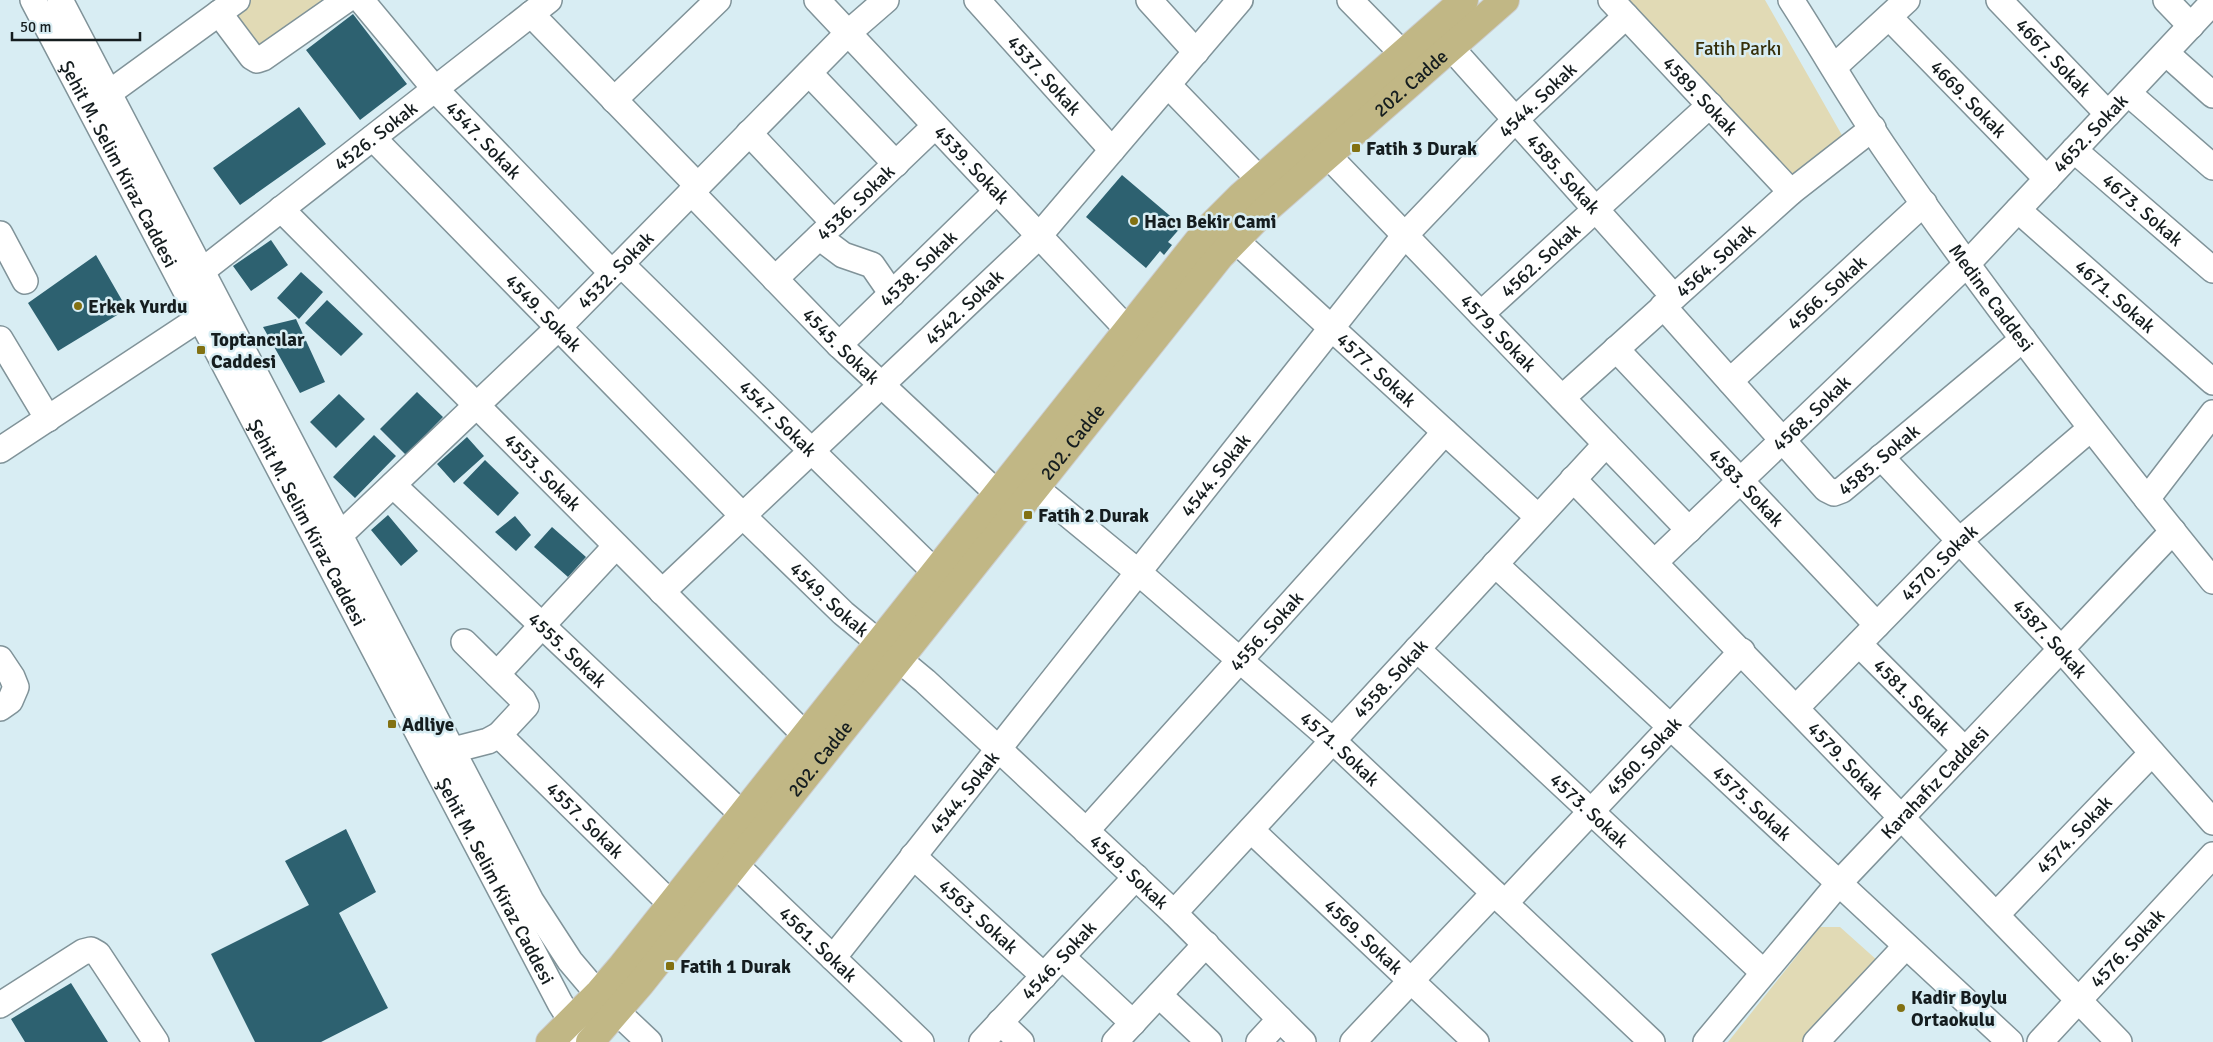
<svg xmlns="http://www.w3.org/2000/svg" width="2213" height="1042" font-family="Signika,sans-serif">
<style>
.green{fill:#e1dab5}
.building{fill:#2d6170}
.lines{fill:none;stroke-linecap:round;stroke-linejoin:round}
.minor-casing{stroke:#809399;stroke-width:28}
.major-casing{stroke:#cccdce;stroke-width:30}
.minor{stroke:#fff;stroke-width:25}
.major{stroke:#c1b785;stroke-width:28}
.poi-dot{fill:#827112;stroke:#d8edf3;stroke-width:2}
.labels{text-anchor:middle;stroke-width:5;stroke-linejoin:round;paint-order:stroke}
.park-label{font-size:19px;fill:#352e09;stroke:#d8edf3}
.street-label{font-size:19px;fill:#151d1f;stroke:#d8edf3}
.poi-label{font-size:19px;font-weight:bold;fill:#151d1f;stroke:#d8edf3;text-anchor:start}
</style>
<rect width="100%" height="100%" fill="#d8edf3"/>
<path class="green" d="M249,0H333L263,49L234,11Z
M1623,0H1765L1843,137L1794,175Z
M1820,927H1840L1878,961L1806,1042H1728Z"/>
<path class="building" d="M353,14L407,84L360,120L306,50Z
M299,107L326,144L240,205L213,168Z
M1122,175L1182,226L1168,242L1172,245L1164,255L1160,251L1146,268L1086,217Z
M271,240L288,265L251,291L233,266Z
M96,255L127,309L58,351L28,303Z
M301,272L323,292L299,319L277,298Z
M327,300L363,334L341,356L305,323Z
M296,319L325,382L300,393L263,327Z
M417,392L443,417L406,455L380,429Z
M339,394L365,419L336,448L310,422Z
M374,435L396,456L355,498L333,477Z
M467,437L484,456L454,483L437,464Z
M485,460L519,493L498,516L463,483Z
M388,515L418,551L401,566L371,530Z
M515,516L531,535L516,551L495,532Z
M552,527L586,557L568,577L534,547Z
M346,829L376,892L339,913L388,1008L321,1042H255L211,954L309,905L285,861Z
M71,983L108,1042H25L11,1019Z"/>
<g class="lines">
<defs>
<g id="minor">
<path id="s1" d="M33,0L560,1003L582,1038"/>
<path d="M60,0L531,901L570,961L598,994L649,1042"/>
<path id="s2" d="M361,0L435,89L612,273"/>
<path id="s3" d="M817,0L1127,329"/>
<path id="s4" d="M977,0L1112,150"/>
<path d="M1149,0L1196,52"/>
<path d="M1350,0L1403,54"/>
<path id="s5" d="M1611,0L1791,192"/>
<path id="s6" d="M1791,0C1824,51 1854,104 1888,153C1990,301 2100,442 2213,581"/>
<path id="s7" d="M1999,0L2108,114"/>
<path d="M2166,0L2191,26"/>
<path d="M219,13L252,57L257,60L263,58L346,0"/>
<path d="M531,14L698,186"/>
<path id="s8" d="M1889,17L2047,179"/>
<path id="s9" d="M1437,32L1674,297"/>
<path d="M2166,53L2213,95"/>
<path d="M1834,67L1907,0"/>
<path d="M809,73L896,164"/>
<path d="M1168,85L1260,180"/>
<path d="M109,93L237,0"/>
<path d="M2128,93L2213,167"/>
<path d="M614,100L718,0"/>
<path d="M749,133L834,223"/>
<path id="s10" d="M373,138L743,516L843,613L925,681L1005,755L1174,913L1303,1042"/>
<path id="s11" d="M1314,141L1689,530"/>
<path id="s12" d="M2074,150L2213,270"/>
<path id="s13" d="M691,192L839,345L997,493"/>
<path id="s14" d="M281,209L805,735"/>
<path id="s15" d="M2018,210L2213,382"/>
<path id="s16" d="M1221,227L1538,517"/>
<path d="M0,234L25,281"/>
<path d="M819,237L843,255L872,265L892,294"/>
<path id="s17" d="M621,264L934,571"/>
<path id="s18" d="M202,271L549,0"/>
<path id="s19" d="M775,279L935,126"/>
<path id="s20" d="M1663,306L1826,489L1834,493L1842,490L2023,339"/>
<path id="s21" d="M1481,314L1710,105"/>
<path d="M0,339L48,419"/>
<path id="s22" d="M839,345L996,192"/>
<path id="s23" d="M1616,349L1877,625"/>
<path id="s24" d="M1730,381L1924,203"/>
<path id="s25" d="M1562,398L1791,192L1873,128"/>
<path d="M0,450L200,318"/>
<path id="s26" d="M1881,457L2061,649L2213,822"/>
<path id="s27" d="M1020,475L1138,572L1332,740L1652,1042"/>
<path id="s28" d="M1573,479L2119,1042"/>
<path id="s29" d="M393,485L742,814"/>
<path d="M2147,499L2213,413"/>
<path id="s30" d="M340,535L558,328L848,33L886,0"/>
<path id="s31" d="M1655,562L1967,264L2213,2"/>
<path id="s32" d="M1495,564L2010,1042"/>
<path id="s33" d="M662,592L1038,237L1240,0"/>
<path id="s34" d="M1859,644L1965,750"/>
<path id="s35" d="M1417,649L1763,972"/>
<path d="M0,659L12,677L16,687L10,701L0,708"/>
<path d="M497,674L616,546"/>
<path id="s36" d="M1796,708L1960,540L2090,429"/>
<path id="s37" d="M499,735L671,904"/>
<path d="M437,754L488,741L499,735L526,706L523,700L464,642"/>
<path id="s38" d="M1251,830L1476,1042"/>
<path id="s39" d="M1086,831L1445,432"/>
<path id="s40" d="M720,850L921,1042"/>
<path id="s41" d="M913,856L1044,976"/>
<path id="s42" d="M1505,903L1742,651"/>
<path id="s43" d="M1174,913L1606,444"/>
<path id="s44" d="M1996,915L2152,753"/>
<path d="M1062,957L1133,1023"/>
<path id="s45" d="M833,958L1405,235L1515,120L1626,16"/>
<path d="M1159,995L1209,1042"/>
<path d="M0,1005L83,952L91,950L98,954L156,1042"/>
<path d="M1000,1022L1021,1042"/>
<path id="s46" d="M982,1042L1136,877"/>
<path d="M1115,1042L1206,944"/>
<path d="M1259,1042L1280,1019"/>
<path d="M1353,1042L1494,893"/>
<path id="s47" d="M1706,1042L1839,883L2173,531"/>
<path d="M1816,1042L1906,946"/>
<path id="s48" d="M2040,1042L2213,855"/>
</g>
<g id="major">
<path d="M550,1042L598,994L622,966L1207,230L1241,196L1464,0"/>
<path id="s49" d="M590,1042L641,983L1220,256L1263,212L1505,0"/>
</g>
</defs>
<use href="#minor" class="minor-casing"/>
<use href="#major" class="major-casing"/>
<use href="#minor" class="minor"/>
<use href="#major" class="major"/>
</g>
<g class="poi-dot">
<rect x="1351" y="143" width="10" height="10" rx="2.5"/>
<circle cx="1134" cy="221" r="5"/>
<circle cx="78" cy="306" r="5"/>
<rect x="196" y="345" width="10" height="10" rx="2.5"/>
<rect x="1023" y="510" width="10" height="10" rx="2.5"/>
<rect x="387" y="719" width="10" height="10" rx="2.5"/>
<rect x="665" y="961" width="10" height="10" rx="2.5"/>
<circle cx="1901" cy="1008" r="5"/>
</g>
<g class="labels">
<g class="park-label">
<text x="1738" y="55">Fatih Parkı</text>
</g>
<g class="street-label">
<text dy="7" stroke="none"><textPath href="#s7" startOffset="79">4667. Sokak</textPath></text>
<text dy="7" stroke="none"><textPath href="#s4" startOffset="101">4537. Sokak</textPath></text>
<text dy="7" stroke="none"><textPath href="#s49" startOffset="1265">202. Cadde</textPath></text>
<text dy="7" stroke="none"><textPath href="#s5" startOffset="131">4589. Sokak</textPath></text>
<text dy="7" stroke="none"><textPath href="#s8" startOffset="114">4669. Sokak</textPath></text>
<text dy="7" stroke="none"><textPath href="#s45" startOffset="1111">4544. Sokak</textPath></text>
<text dy="7" stroke="none"><textPath href="#s31" startOffset="611">4652. Sokak</textPath></text>
<text dy="7" stroke="none"><textPath href="#s18" startOffset="220">4526. Sokak</textPath></text>
<text dy="7" stroke="none"><textPath href="#s2" startOffset="186">4547. Sokak</textPath></text>
<text dy="7" stroke="none"><textPath href="#s1" startOffset="185">Şehit M. Selim Kiraz Caddesi</textPath></text>
<text dy="7" stroke="none"><textPath href="#s3" startOffset="226">4539. Sokak</textPath></text>
<text dy="7" stroke="none"><textPath href="#s9" startOffset="190">4585. Sokak</textPath></text>
<text dy="7" stroke="none"><textPath href="#s19" startOffset="111">4536. Sokak</textPath></text>
<text dy="7" stroke="none"><textPath href="#s12" startOffset="91">4673. Sokak</textPath></text>
<text dy="7" stroke="none"><textPath href="#s21" startOffset="80">4562. Sokak</textPath></text>
<text dy="7" stroke="none"><textPath href="#s25" startOffset="206">4564. Sokak</textPath></text>
<text dy="7" stroke="none"><textPath href="#s22" startOffset="110">4538. Sokak</textPath></text>
<text dy="7" stroke="none"><textPath href="#s30" startOffset="382">4532. Sokak</textPath></text>
<text dy="7" stroke="none"><textPath href="#s24" startOffset="131">4566. Sokak</textPath></text>
<text dy="7" stroke="none"><textPath href="#s15" startOffset="130">4671. Sokak</textPath></text>
<text dy="7" stroke="none"><textPath href="#s6" startOffset="359">Medine Caddesi</textPath></text>
<text dy="7" stroke="none"><textPath href="#s33" startOffset="415">4542. Sokak</textPath></text>
<text dy="7" stroke="none"><textPath href="#s10" startOffset="244">4549. Sokak</textPath></text>
<text dy="7" stroke="none"><textPath href="#s11" startOffset="266">4579. Sokak</textPath></text>
<text dy="7" stroke="none"><textPath href="#s13" startOffset="215">4545. Sokak</textPath></text>
<text dy="7" stroke="none"><textPath href="#s16" startOffset="211">4577. Sokak</textPath></text>
<text dy="7" stroke="none"><textPath href="#s31" startOffset="216">4568. Sokak</textPath></text>
<text dy="7" stroke="none"><textPath href="#s17" startOffset="220">4547. Sokak</textPath></text>
<text dy="7" stroke="none"><textPath href="#s49" startOffset="770">202. Cadde</textPath></text>
<text dy="7" stroke="none"><textPath href="#s20" startOffset="310">4585. Sokak</textPath></text>
<text dy="7" stroke="none"><textPath href="#s14" startOffset="371">4553. Sokak</textPath></text>
<text dy="7" stroke="none"><textPath href="#s45" startOffset="616">4544. Sokak</textPath></text>
<text dy="7" stroke="none"><textPath href="#s23" startOffset="190">4583. Sokak</textPath></text>
<text dy="7" stroke="none"><textPath href="#s1" startOffset="590">Şehit M. Selim Kiraz Caddesi</textPath></text>
<text dy="7" stroke="none"><textPath href="#s36" startOffset="204">4570. Sokak</textPath></text>
<text dy="7" stroke="none"><textPath href="#s10" startOffset="649">4549. Sokak</textPath></text>
<text dy="7" stroke="none"><textPath href="#s39" startOffset="269">4556. Sokak</textPath></text>
<text dy="7" stroke="none"><textPath href="#s26" startOffset="248">4587. Sokak</textPath></text>
<text dy="7" stroke="none"><textPath href="#s29" startOffset="240">4555. Sokak</textPath></text>
<text dy="7" stroke="none"><textPath href="#s43" startOffset="319">4558. Sokak</textPath></text>
<text dy="7" stroke="none"><textPath href="#s34" startOffset="75">4581. Sokak</textPath></text>
<text dy="7" stroke="none"><textPath href="#s27" startOffset="421">4571. Sokak</textPath></text>
<text dy="7" stroke="none"><textPath href="#s42" startOffset="202">4560. Sokak</textPath></text>
<text dy="7" stroke="none"><textPath href="#s49" startOffset="365">202. Cadde</textPath></text>
<text dy="7" stroke="none"><textPath href="#s28" startOffset="392">4579. Sokak</textPath></text>
<text dy="7" stroke="none"><textPath href="#s47" startOffset="346">Karahafız Caddesi</textPath></text>
<text dy="7" stroke="none"><textPath href="#s45" startOffset="211">4544. Sokak</textPath></text>
<text dy="7" stroke="none"><textPath href="#s32" startOffset="351">4575. Sokak</textPath></text>
<text dy="7" stroke="none"><textPath href="#s35" startOffset="236">4573. Sokak</textPath></text>
<text dy="7" stroke="none"><textPath href="#s37" startOffset="121">4557. Sokak</textPath></text>
<text dy="7" stroke="none"><textPath href="#s44" startOffset="112">4574. Sokak</textPath></text>
<text dy="7" stroke="none"><textPath href="#s10" startOffset="1054">4549. Sokak</textPath></text>
<text dy="7" stroke="none"><textPath href="#s1" startOffset="995">Şehit M. Selim Kiraz Caddesi</textPath></text>
<text dy="7" stroke="none"><textPath href="#s41" startOffset="89">4563. Sokak</textPath></text>
<text dy="7" stroke="none"><textPath href="#s38" startOffset="155">4569. Sokak</textPath></text>
<text dy="7" stroke="none"><textPath href="#s40" startOffset="136">4561. Sokak</textPath></text>
<text dy="7" stroke="none"><textPath href="#s48" startOffset="128">4576. Sokak</textPath></text>
<text dy="7" stroke="none"><textPath href="#s46" startOffset="112">4546. Sokak</textPath></text>
</g>
<g class="poi-label">
<text x="1366" y="155">Fatih 3 Durak</text>
<text x="1144" y="228">Hacı Bekir Cami</text>
<text x="88" y="313">Erkek Yurdu</text>
<text x="211" y="346">Toptancılar<tspan x="211" dy="22">Caddesi</tspan></text>
<text x="1038" y="522">Fatih 2 Durak</text>
<text x="402" y="731">Adliye</text>
<text x="680" y="973">Fatih 1 Durak</text>
<text x="1911" y="1004">Kadir Boylu<tspan x="1911" dy="22">Ortaokulu</tspan></text>
</g>
</g>
<path d="M12 32v8h128v-8" fill="none" stroke="#151d1f" stroke-width="2.5"/>
<text x="20" y="32" font-size="15" fill="#151d1f" stroke="#d8edf3" stroke-width="4" paint-order="stroke">50 m</text>
</svg>
